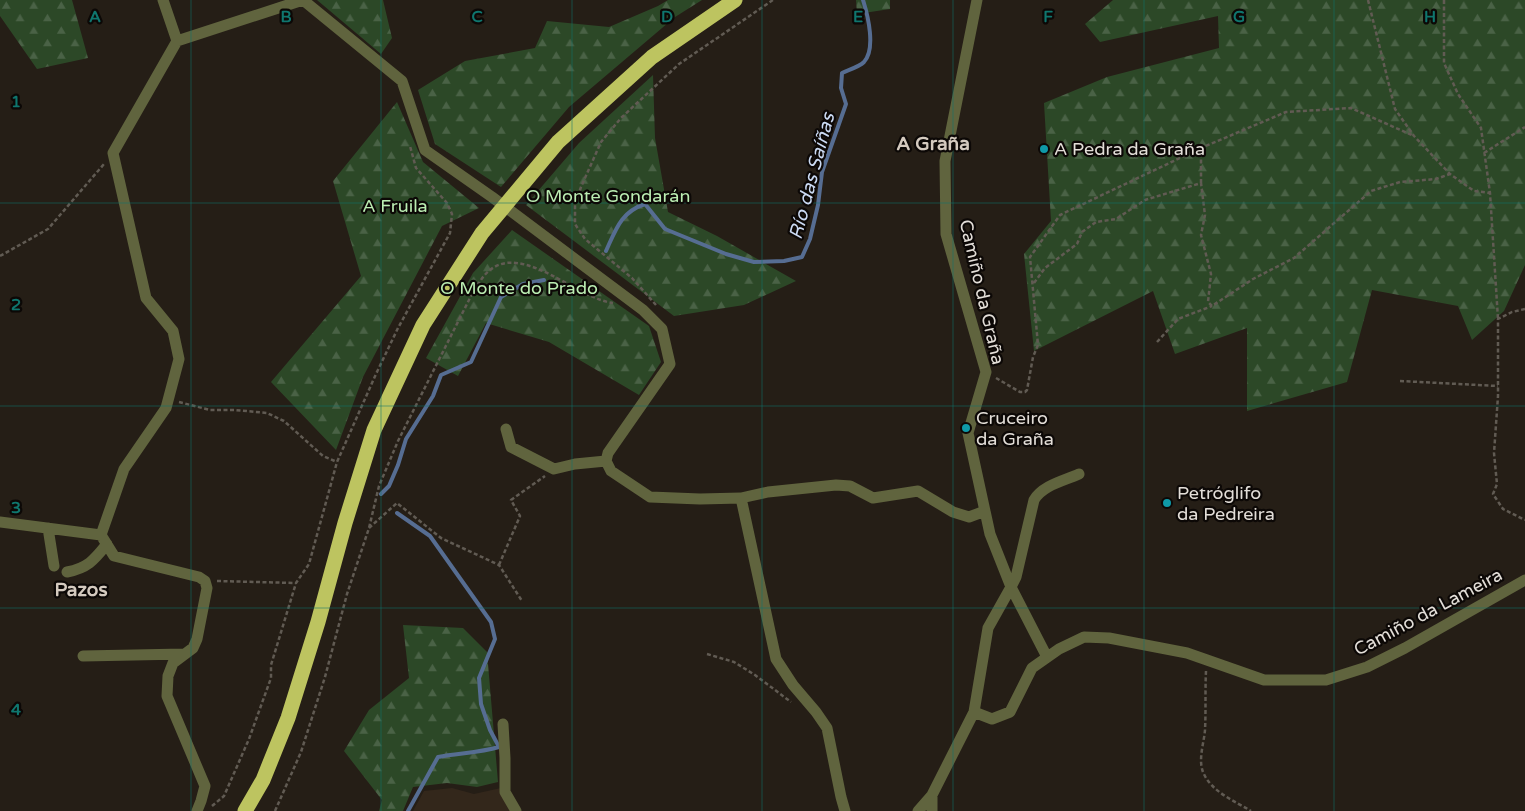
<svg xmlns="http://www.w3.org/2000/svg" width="1525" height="811" font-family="'Varela Round',sans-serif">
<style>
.built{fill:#33271b}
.forest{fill:url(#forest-firs)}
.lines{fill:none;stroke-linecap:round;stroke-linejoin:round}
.stream{stroke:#566d92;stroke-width:4}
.path{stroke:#615b53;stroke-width:2.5;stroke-dasharray:4 2.5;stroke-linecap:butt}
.street{stroke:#60643e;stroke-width:11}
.highway{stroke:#bdc460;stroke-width:15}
.grid{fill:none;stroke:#0f766e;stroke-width:1;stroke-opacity:0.55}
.culture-dot{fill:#0f9aa8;stroke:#0c0806;stroke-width:2}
.labels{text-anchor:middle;stroke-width:4.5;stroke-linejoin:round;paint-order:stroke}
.poi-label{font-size:18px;fill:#e3ded8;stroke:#0c0806;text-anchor:start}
.park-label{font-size:18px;fill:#bbedb2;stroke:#0c0806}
.street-label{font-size:18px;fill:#e3ded8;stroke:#0c0806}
.neighbourhood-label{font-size:19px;font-weight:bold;fill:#d4cabf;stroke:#0c0806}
.water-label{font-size:19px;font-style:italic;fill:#cbdaf3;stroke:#0c0806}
.grid-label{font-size:16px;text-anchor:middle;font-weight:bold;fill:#0f766e;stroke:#0c0806;stroke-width:4.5;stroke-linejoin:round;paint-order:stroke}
</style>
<defs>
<pattern id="forest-firs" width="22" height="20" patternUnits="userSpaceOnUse" patternTransform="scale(1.25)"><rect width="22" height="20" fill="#2c4827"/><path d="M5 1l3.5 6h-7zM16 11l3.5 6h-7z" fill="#4a6246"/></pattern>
</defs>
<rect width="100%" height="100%" fill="#251e16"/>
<path class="built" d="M452,788L474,794L501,788L510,811H413L424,791Z"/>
<path class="forest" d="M0,0H72L88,58L37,69L0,16Z
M317,0H383L392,38L381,54Z
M668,0H702L675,17L569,107L501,187L435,144L418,90L465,61L535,48L547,21L609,27L658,6Z
M856,0H890V9L857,14Z
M1113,0H1525V265L1504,311L1472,340L1458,306L1372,290L1347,382L1247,411V328L1175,354L1153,291L1034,351L1024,254L1051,221L1044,103L1107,77L1219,48L1218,16L1100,42L1085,24Z
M653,75L655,138L668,212L717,236L796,281L744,305L674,316L526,205L579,143Z
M397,102L423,162L479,208L442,226L363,377L336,450L271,382L361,276L333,181Z
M512,230L649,326L661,362L639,395L549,342L486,323L458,376L426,358L473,273Z
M403,625L463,628L487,652L498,782L477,787L447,783L413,787L403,811H379L382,800L344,751L369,710L409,678Z"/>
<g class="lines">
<path class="stream" d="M606,251C616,229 621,212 645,204L665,229L726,254L754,262L784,261L802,257L810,239L818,205L822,172L846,104L841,88L842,73C848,70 859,67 864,62C876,49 868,16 863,0
M381,494L389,486L398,465L406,439L433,396L441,375L471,362L501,297L523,284L544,280
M397,513L430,536L491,622L495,639L479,678L481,704L490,730L499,747C479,753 458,753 438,757L408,811"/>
<path class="path" d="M1368,0L1395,109L1414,136L1450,174L1474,191L1490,193
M1444,0V63L1458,94L1481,128L1490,193L1498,319
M1484,153L1525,127
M1201,183V148
M0,256L48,229L104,164
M1034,283L1045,268L1077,244L1082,232L1096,222L1116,219L1145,200L1201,183L1205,215L1201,235L1211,274L1208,302L1212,306L1253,279L1294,258L1371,191L1400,182L1436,179L1450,174
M656,305L632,278L585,239L575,224V205L581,187L601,142L621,118L679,64L773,0
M1525,309L1512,312L1498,319V396L1494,453L1497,484L1493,494L1503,509L1525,520
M1157,342L1178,319L1212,306
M996,378L1020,392H1025L1027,390L1033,357L1038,345L1030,257L1060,215L1201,148L1286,112L1351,108L1414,136
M1400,381L1498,386
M179,402L210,410H235L267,413L284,421L323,456L337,462
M369,528L397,503L441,538L499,565L522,601
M499,565L520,516L511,500L545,476
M217,581L296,583
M707,654L734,662L755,675L791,702
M1206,671C1205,690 1206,710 1205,730C1204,743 1198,759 1203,772C1211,792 1235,801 1251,811
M212,806L224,796L249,739L271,678V665L296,583L309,564L337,462L376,374L398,328L450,233L452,214L447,203L416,168L410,146
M275,811L301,752L325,677L347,594L369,528L379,486L398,441L473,292C478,285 483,275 490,270C523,243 578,299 613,303"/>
<path class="street" d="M163,0L177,41L303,0
M303,0L402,81L425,150L492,197L643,310L662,329L670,364L608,453L606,461L611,471L650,497L700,499L741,498L776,659L793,685L816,712L827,728L841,797L845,811
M977,0L945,161L946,234L986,372L968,433L990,534L1011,587
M177,41L113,153L146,298L173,331L179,359L166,408L124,469L101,535L114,556L199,577L205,581L207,588L197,639L193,648L173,663L168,676L167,696L205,786L201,801L197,811
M506,429L511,447L554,469L575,464L606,461
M741,498L768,492L836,485L850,486L873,498L918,491L953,512L969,517L985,511
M0,522L101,535
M48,528L54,566
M67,572C88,568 94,560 107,544
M1011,587L1016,577L1034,500C1043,485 1064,481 1079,474
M83,656L184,654
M974,712L992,719L1010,712L1032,668L1059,649L1084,637L1109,638L1187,653L1264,680H1326L1367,667L1405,648L1525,580
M503,724L505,758V792L516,811
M932,795V811
M918,811L932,795L974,712L988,628L1011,587L1047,657"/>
<path class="highway" d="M245,811L263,780L288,718L318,622L345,523L374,430L423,325L482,233L558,142L652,57L735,0"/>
</g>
<path class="grid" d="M191,0V811M381,0V811M572,0V811M762,0V811M953,0V811M1144,0V811M1334,0V811M0,203H1525M0,406H1525M0,608H1525"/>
<g class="culture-dot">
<circle cx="1044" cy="149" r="5"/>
<circle cx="966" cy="428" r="5"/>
<circle cx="1167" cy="503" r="5"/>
</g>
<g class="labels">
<g class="poi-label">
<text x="1054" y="155">A Pedra da Graña</text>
<text x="976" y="424">Cruceiro<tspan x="976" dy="21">da Graña</tspan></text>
<text x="1177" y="499">Petróglifo<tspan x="1177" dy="21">da Pedreira</tspan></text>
</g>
<g class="park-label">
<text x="608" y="202">O Monte Gondarán</text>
<text x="395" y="212">A Fruila</text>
<text x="519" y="294">O Monte do Prado</text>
</g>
<g class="street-label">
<text transform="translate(982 292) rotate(77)" y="6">Camiño da Graña</text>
<text transform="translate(1428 612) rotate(-28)" y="6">Camiño da Lameira</text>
</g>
<g class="neighbourhood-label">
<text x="933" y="150">A Graña</text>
<text x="81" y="596">Pazos</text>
</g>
<g class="water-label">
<text transform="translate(811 176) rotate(-75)" y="7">Río das Saíñas</text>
</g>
</g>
<g class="grid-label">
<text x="95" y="22">A</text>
<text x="286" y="22">B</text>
<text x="477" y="22">C</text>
<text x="667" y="22">D</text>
<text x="858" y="22">E</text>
<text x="1048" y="22">F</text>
<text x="1239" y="22">G</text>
<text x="1430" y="22">H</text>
<text x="16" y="107">1</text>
<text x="16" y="310">2</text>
<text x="16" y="513">3</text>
<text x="16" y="715">4</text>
</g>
</svg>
